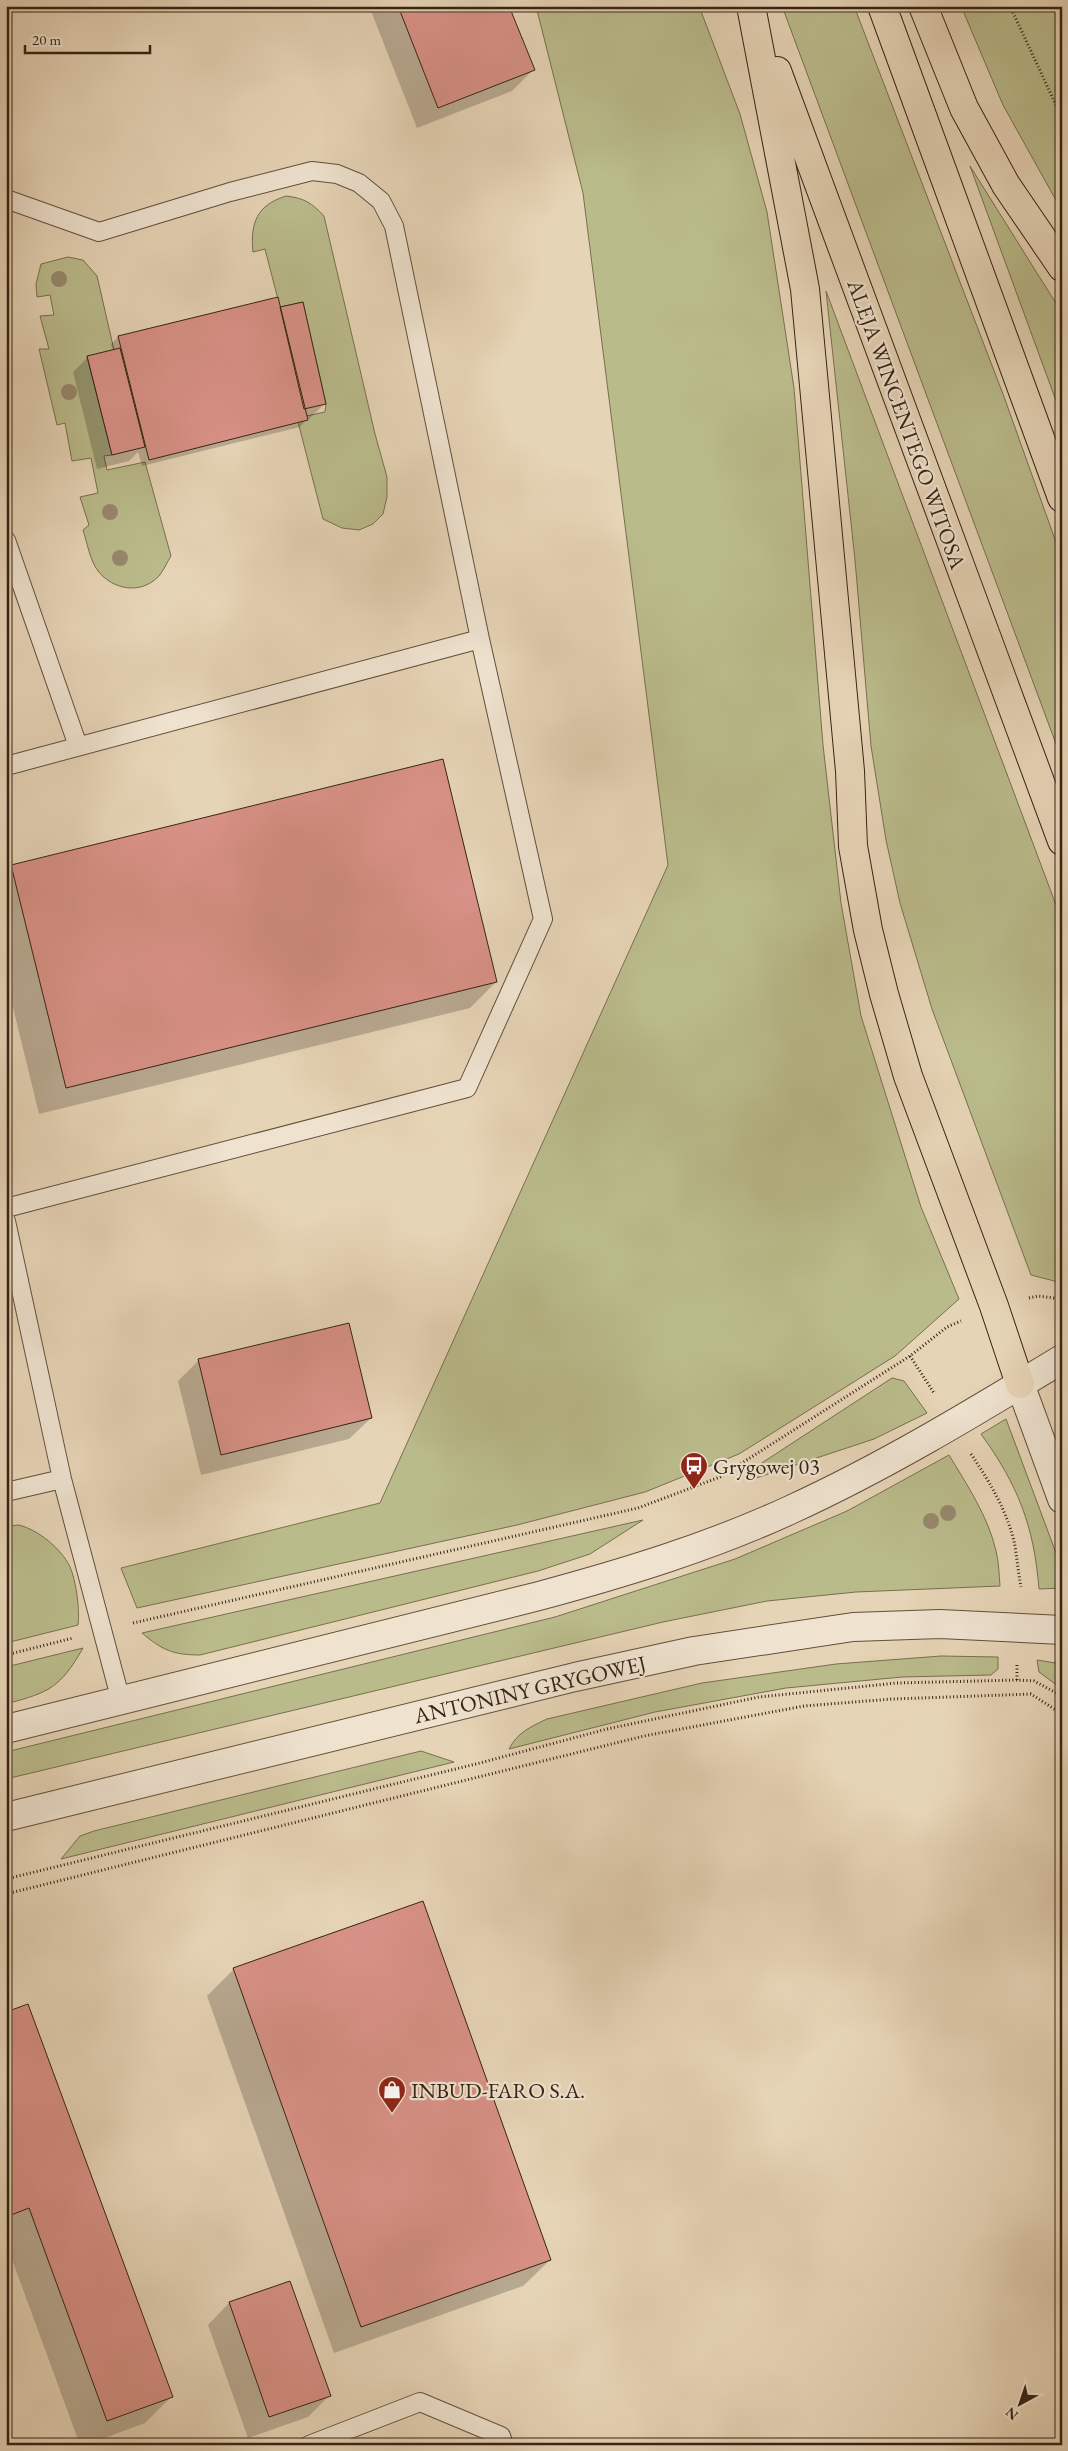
<svg xmlns="http://www.w3.org/2000/svg" width="1068" height="2451" font-family="'EB Garamond',serif">
<style>
.green{fill:#babb8b;stroke:#786f50}
.shadow{fill:#0003}
.building{fill:#d89186;stroke:#362314}
.lines{fill:none;stroke-linecap:round;stroke-linejoin:round}
.service-casing{stroke:#624f3c;stroke-width:20}
.tertiary-casing{stroke:#624f3c;stroke-width:30}
.primary-casing{stroke:#362314;stroke-width:30}
.path{stroke:#362314;stroke-width:3;stroke-dasharray:1 2.5;stroke-linecap:butt}
.service{stroke:#efe3d0;stroke-width:18}
.tertiary{stroke:#efe3d0;stroke-width:28}
.primary{stroke:#e6d4b6;stroke-width:28}
.tree{fill:#97886d}
.labels{text-anchor:middle;stroke-width:4.5;stroke-linejoin:round;paint-order:stroke}
.street-label{font-size:22px;fill:#362314;stroke:#efe3d0}
.poi-label{font-size:22px;fill:#362314;stroke:#efe3d0;text-anchor:start}
</style>
<rect width="100%" height="100%" fill="#e6d4b6"/>
<filter id="stains"><feTurbulence type="fractalNoise" baseFrequency=".004" numOctaves="4"/><feColorMatrix values="0 0 0 0 .2 0 0 0 0 .09 0 0 0 0 .02 0 0 0 .5 -.17"/></filter>
<radialGradient id="worn" r=".72"><stop offset=".6" stop-color="#630" stop-opacity="0"/><stop offset="1" stop-color="#630" stop-opacity=".3"/></radialGradient>
<path class="green" d="M536,6H699L740,114L767,212L794,388L823,745L841,903L861,1016L921,1207L959,1299L895,1356L739,1454L645,1492L517,1525L137,1608L121,1568L380,1503L668,865L583,193Z
M782,6H854L1003,394L1062,559V760Z
M961,6H1062V211L1003,105Z
M970,166L1062,313V417Z
M286,196C304,198 312,203 324,216L375,434L387,477V497L383,514L373,524L359,530L342,528L323,519L297,418L325,412L326,404L303,302L280,307L265,249L253,252C250,223 257,205 286,196Z
M68,257L83,260L97,276L114,350L87,357L112,455L104,456L107,470L145,462L171,556C167,562 164,570 159,576C141,595 113,590 98,571C90,561 87,542 83,530L89,525L80,497L98,493L91,458L72,461L65,423L57,425L39,349H49L40,316L54,315L50,295L37,297L36,284L41,264Z
M826,291L1062,921V1283L1031,1275L932,1009L900,903L886,840L871,746L855,560Z
M892,1378L904,1381L927,1413L874,1439L753,1479L751,1470Z
M1006,1419L1062,1569V1588L1039,1589C1034,1526 1018,1485 981,1434Z
M949,1455C967,1485 988,1516 996,1551C999,1562 999,1575 1000,1586L856,1592L767,1601L663,1622L6,1779V1752L555,1617L735,1559L847,1511Z
M643,1520L590,1554L538,1571L200,1655C173,1655 162,1650 142,1633Z
M19,1525C38,1530 61,1548 70,1567C76,1580 80,1610 78,1625L6,1643V1526Z
M83,1648C60,1688 50,1692 6,1704V1667Z
M941,1656L998,1657V1669L991,1675L902,1677L786,1688L655,1712L509,1749C517,1733 530,1727 547,1719L702,1683L836,1664Z
M1037,1660L1062,1664V1689L1039,1672Z
M421,1751L454,1762L61,1859L80,1836L94,1831Z"/>
<path class="shadow" d="M369,6H508L533,70L512,91L417,128Z
M277,299L280,309L325,403L310,418L307,419L300,427L142,466L138,452L129,461L97,469L73,372L87,358L113,351L111,344L118,337Z
M12,866L496,982L470,1008L39,1114L6,979V871Z
M199,1360L371,1418L349,1439L201,1475L178,1381Z
M423,1902L550,2260L523,2286L334,2353L207,1996L233,1970Z
M6,2014L171,2397L145,2423L86,2445H80L6,2243Z
M289,2283L329,2396L308,2417L248,2438L208,2325L229,2303Z"/>
<path class="building" d="M398,6H509L535,70L438,108Z
M278,297L308,420L149,460L118,336Z
M303,302L326,404L304,409L280,307Z
M120,348L145,447L112,455L87,356Z
M443,759L497,982L66,1088L11,865Z
M349,1323L372,1418L221,1455L198,1359Z
M423,1901L551,2260L361,2327L233,1968Z
M28,2004L173,2397L107,2421L29,2208L6,2217V2012Z
M290,2281L331,2396L269,2417L229,2302Z"/>
<g class="lines">
<defs>
<path id="service" d="M6,199L99,232L230,192L312,171L337,174L359,183L381,201L394,226L480,639L543,919L467,1088L6,1208
M6,540L78,746
M6,766L480,639
M6,1221L62,1479L121,1701
M6,1492L62,1479
M309,2445L420,2402L501,2436L504,2445"/>
<path id="tertiary" d="M1020,1384L1062,1499
M6,1729L539,1596C624,1573 710,1547 790,1510C884,1467 973,1413 1062,1359
M6,1817L575,1677L694,1651L853,1627L940,1624L1062,1630"/>
<path id="primary" d="M751,6L805,289L850,771L853,846L868,930L884,994L908,1076L994,1306L1020,1384
M882,6L1062,498
M923,6L964,108L1006,185L1062,267
M777,71L1062,841"/>
</defs>
<use href="#service" class="service-casing"/>
<use href="#tertiary" class="tertiary-casing"/>
<use href="#primary" class="primary-casing"/>
<path class="path" d="M1010,6L1062,118
M1029,1298L1038,1296L1062,1299
M910,1356L934,1393
M971,1454C989,1481 1006,1509 1014,1541C1017,1556 1018,1572 1021,1587
M133,1623L638,1508L720,1477L910,1356L947,1327L961,1321
M6,1655L73,1638
M1017,1680V1664
M6,1879L480,1763L607,1729L759,1697L897,1683L1017,1680L1034,1681L1062,1696
M6,1894L644,1736L804,1706L892,1699L1031,1694L1062,1714"/>
<use href="#service" class="service"/>
<use href="#tertiary" class="tertiary"/>
<use href="#primary" class="primary"/>
</g>
<g class="tree">
<circle cx="59" cy="279" r="8"/>
<circle cx="69" cy="392" r="8"/>
<circle cx="110" cy="512" r="8"/>
<circle cx="120" cy="558" r="8"/>
<circle cx="948" cy="1513" r="8"/>
<circle cx="931" cy="1521" r="8"/>
</g>
<defs>
<symbol id="bus-pin" viewBox="-11 -11 22 30"><path d="M0 17L-7.5 6A9.5 9.5 0 1 1 7.5 6Z" fill="#8f2418" stroke="#efe3d0"/><path d="M-5-6H5V4H4V6H2V4H-2V6H-4V4H-5ZM-3.5-4V0h7V-4ZM-3.5 1.2v1.5H-2V1.2ZM2 1.2v1.5H3.5V1.2Z" fill="#fff"/></symbol>
<symbol id="shop-pin" viewBox="-11 -11 22 30"><path d="M0 17L-7.5 6A9.5 9.5 0 1 1 7.5 6Z" fill="#8f2418" stroke="#efe3d0"/><path d="M-5-2.5h2.3a2.7 3.5 0 0 1 5.4 0H5L5.5 6h-11ZM-1.5-2.5h3a1.5 2.3 0 0 0-3 0Z" fill="#fff"/></symbol>
</defs>
<g fill-rule="evenodd">
<use href="#bus-pin" x="678" y="1450" width="32" height="43"/>
<use href="#shop-pin" x="376" y="2074" width="32" height="43"/>
</g>
<g class="labels">
<g class="street-label">
<text transform="translate(907 424) rotate(70)" y="8">ALEJA WINCENTEGO WITOSA</text>
<text transform="translate(530 1689) rotate(-13)" y="8">ANTONINY GRYGOWEJ</text>
</g>
<g class="poi-label">
<text x="713" y="1474">Grygowej 03</text>
<text x="411" y="2098">INBUD-FARO S.A.</text>
</g>
</g>
<rect width="1068" height="2451" fill="none" stroke="#e6d4b6" stroke-width="25"/>
<rect x="8" y="8" width="1053" height="2436" fill="none" stroke="#362314" stroke-width="2.5"/>
<rect x="12" y="12" width="1043" height="2426" fill="none" stroke="#362314"/>
<g transform="translate(1020 2404) rotate(220)" stroke="#efe3d0" stroke-width="4" paint-order="stroke">
<path d="M0-4L9 19L0 12L-9 19Z" fill="#362314"/>
<text y="-8" font-size="14" font-weight="bold" text-anchor="middle" fill="#362314">N</text>
</g>
<path d="M25 45v8h125v-8" fill="none" stroke="#362314" stroke-width="2.5"/>
<text x="32" y="45" font-size="15" fill="#362314" stroke="#efe3d0" stroke-width="4" paint-order="stroke">20 m</text>
<rect width="100%" height="100%" filter="url(#stains)"/>
<rect width="100%" height="100%" fill="url(#worn)"/>
</svg>
